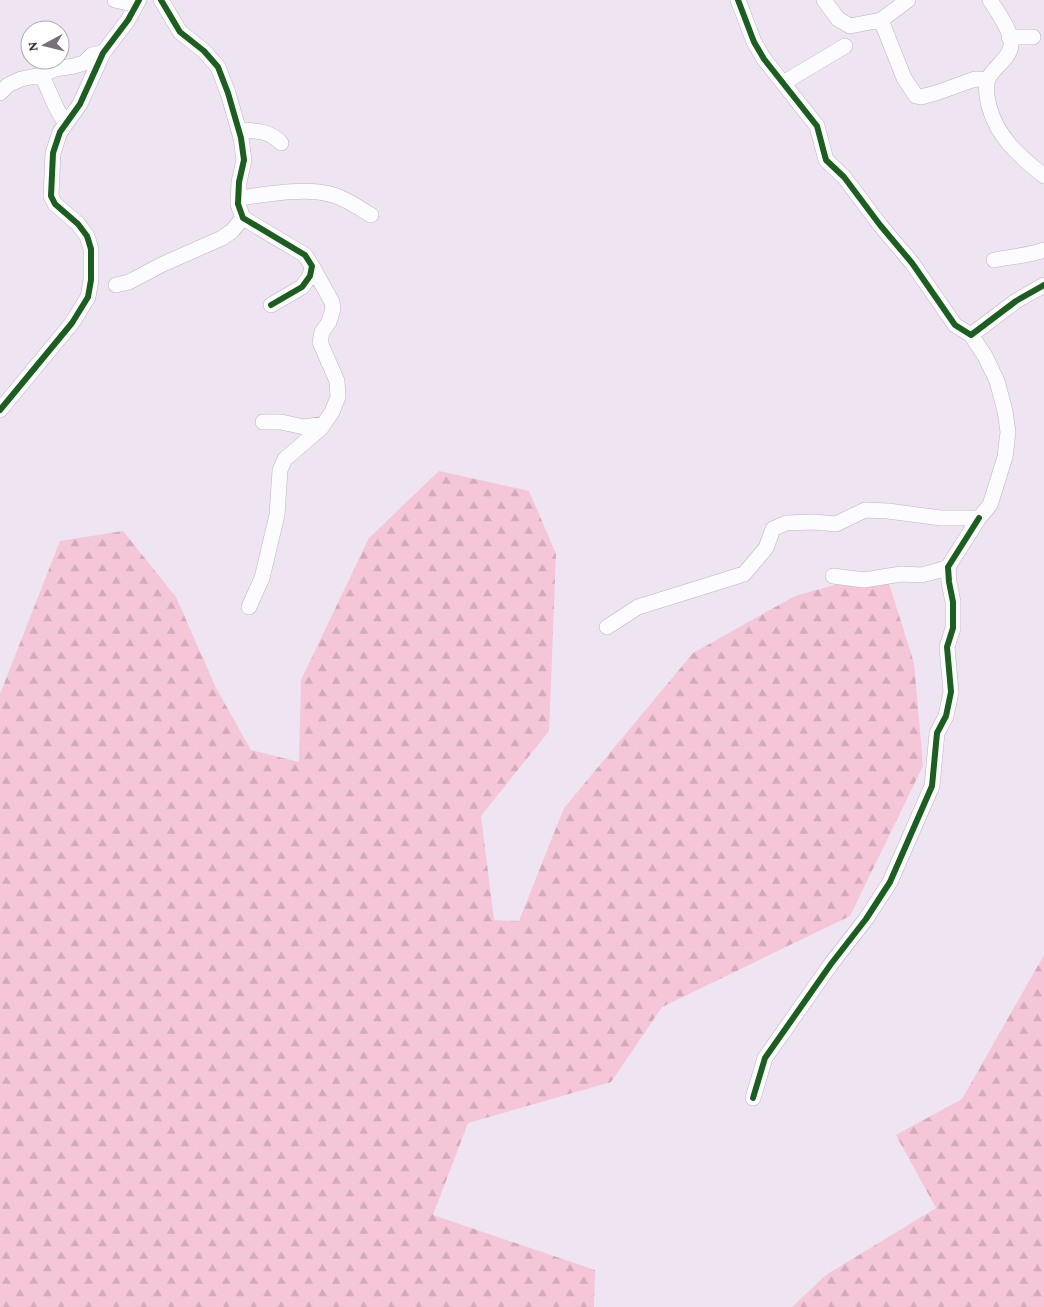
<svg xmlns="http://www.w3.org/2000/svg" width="1044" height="1307" font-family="'Crimson Pro',serif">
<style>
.forest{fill:url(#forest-firs)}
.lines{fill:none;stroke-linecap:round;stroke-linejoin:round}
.minor-casing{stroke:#bcb4bf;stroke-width:16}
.minor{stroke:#fcfbfd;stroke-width:15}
.cycleway-casing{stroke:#fff;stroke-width:9}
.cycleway{stroke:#1b5e20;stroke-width:6}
</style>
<defs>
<pattern id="forest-firs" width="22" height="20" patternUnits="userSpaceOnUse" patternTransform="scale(1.25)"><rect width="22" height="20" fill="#f4c6d8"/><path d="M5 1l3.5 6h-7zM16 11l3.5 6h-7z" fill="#d2aaba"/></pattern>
</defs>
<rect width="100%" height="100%" fill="#eee4f2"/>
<path class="forest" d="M439,471L529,491L556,554L549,731L481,816L494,920L519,921L564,808L693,653L795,596L885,571L914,663L923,766L850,916L662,1007L611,1082L468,1123L433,1215L595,1270L594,1307H0V694L60,541L123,531L176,597L216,688L251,750L299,762L301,680L369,538Z
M1044,955V1307H792L826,1275L936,1208L896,1135L962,1099Z"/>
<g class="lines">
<defs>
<path id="minor" d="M115,0L136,5
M161,0L180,32L204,51L218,67L228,93L241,138L244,160L239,182L238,204L243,218L305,255L312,266L310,276L302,287L271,305
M738,0L754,42L764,59L817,126L826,160L844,177L880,225L912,263L955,325L971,335L1016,301L1044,285
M824,0L838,19L850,26L881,20L908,0
M990,0C997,11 1010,29 1011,41C1013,57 994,66 988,79C985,87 987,98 989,106C997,137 1019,156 1044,176
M881,20L904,78L916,96L921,97L936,93L975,79L988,80
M1009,37H1033
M41,75C51,92 54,109 66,123
M783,83L845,46
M0,93L8,85L21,79L41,75L55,69L74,66L84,63L92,55L103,53
M239,130C255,131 269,130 281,143
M238,198C263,195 301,188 325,193C342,196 356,206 371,215
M994,260C1008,257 1032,255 1044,250
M116,285L129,282L161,265L222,238L232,231L243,218
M0,410L72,323L88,297L91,280V249L87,236L78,224L55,204L51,196L53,153L60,132L80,104L103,53L128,20L139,0
M263,422H281L304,427L324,424
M833,576L864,580L901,574L921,575L937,571L948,567
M249,607L262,578L277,515L280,470L285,459L321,428L332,412L338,397L337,381L320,342L322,332L329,322L333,309L332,302L312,266
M607,627L638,607L744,574L766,548L773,529L786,523L814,522L836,524L865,510L888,511L941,518H979L990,505L1005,457L1008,432L1005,411L997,381L985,356L971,335
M753,1098L765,1058L831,964L866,919L890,882L932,786L937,733L946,716L951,692L947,647L953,628V602L949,582L948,567L979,518"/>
</defs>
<use href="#minor" class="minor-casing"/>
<use href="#minor" class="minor"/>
<defs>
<path id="cycleway" d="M161,0L180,32L204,51L218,67L228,93L241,138L244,160L239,182L238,204L243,218L305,255L312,266L310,276L302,287L271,305
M738,0L754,42L764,59L817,126L826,160L844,177L880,225L912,263L955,325L971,335L1016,301L1044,285
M0,410L72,323L88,297L91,280V249L87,236L78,224L55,204L51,196L53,153L60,132L80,104L103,53L128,20L139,0
M753,1098L765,1058L831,964L866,919L890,882L932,786L937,733L946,716L951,692L947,647L953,628V602L949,582L948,567L979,518"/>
</defs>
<use href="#cycleway" class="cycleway-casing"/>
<use href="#cycleway" class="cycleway"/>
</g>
<g transform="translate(45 45) rotate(263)"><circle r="24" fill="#ffffff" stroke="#afacb0"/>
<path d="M0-4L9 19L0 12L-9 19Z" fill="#776f7a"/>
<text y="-8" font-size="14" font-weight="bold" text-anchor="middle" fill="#37303a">N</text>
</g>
</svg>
